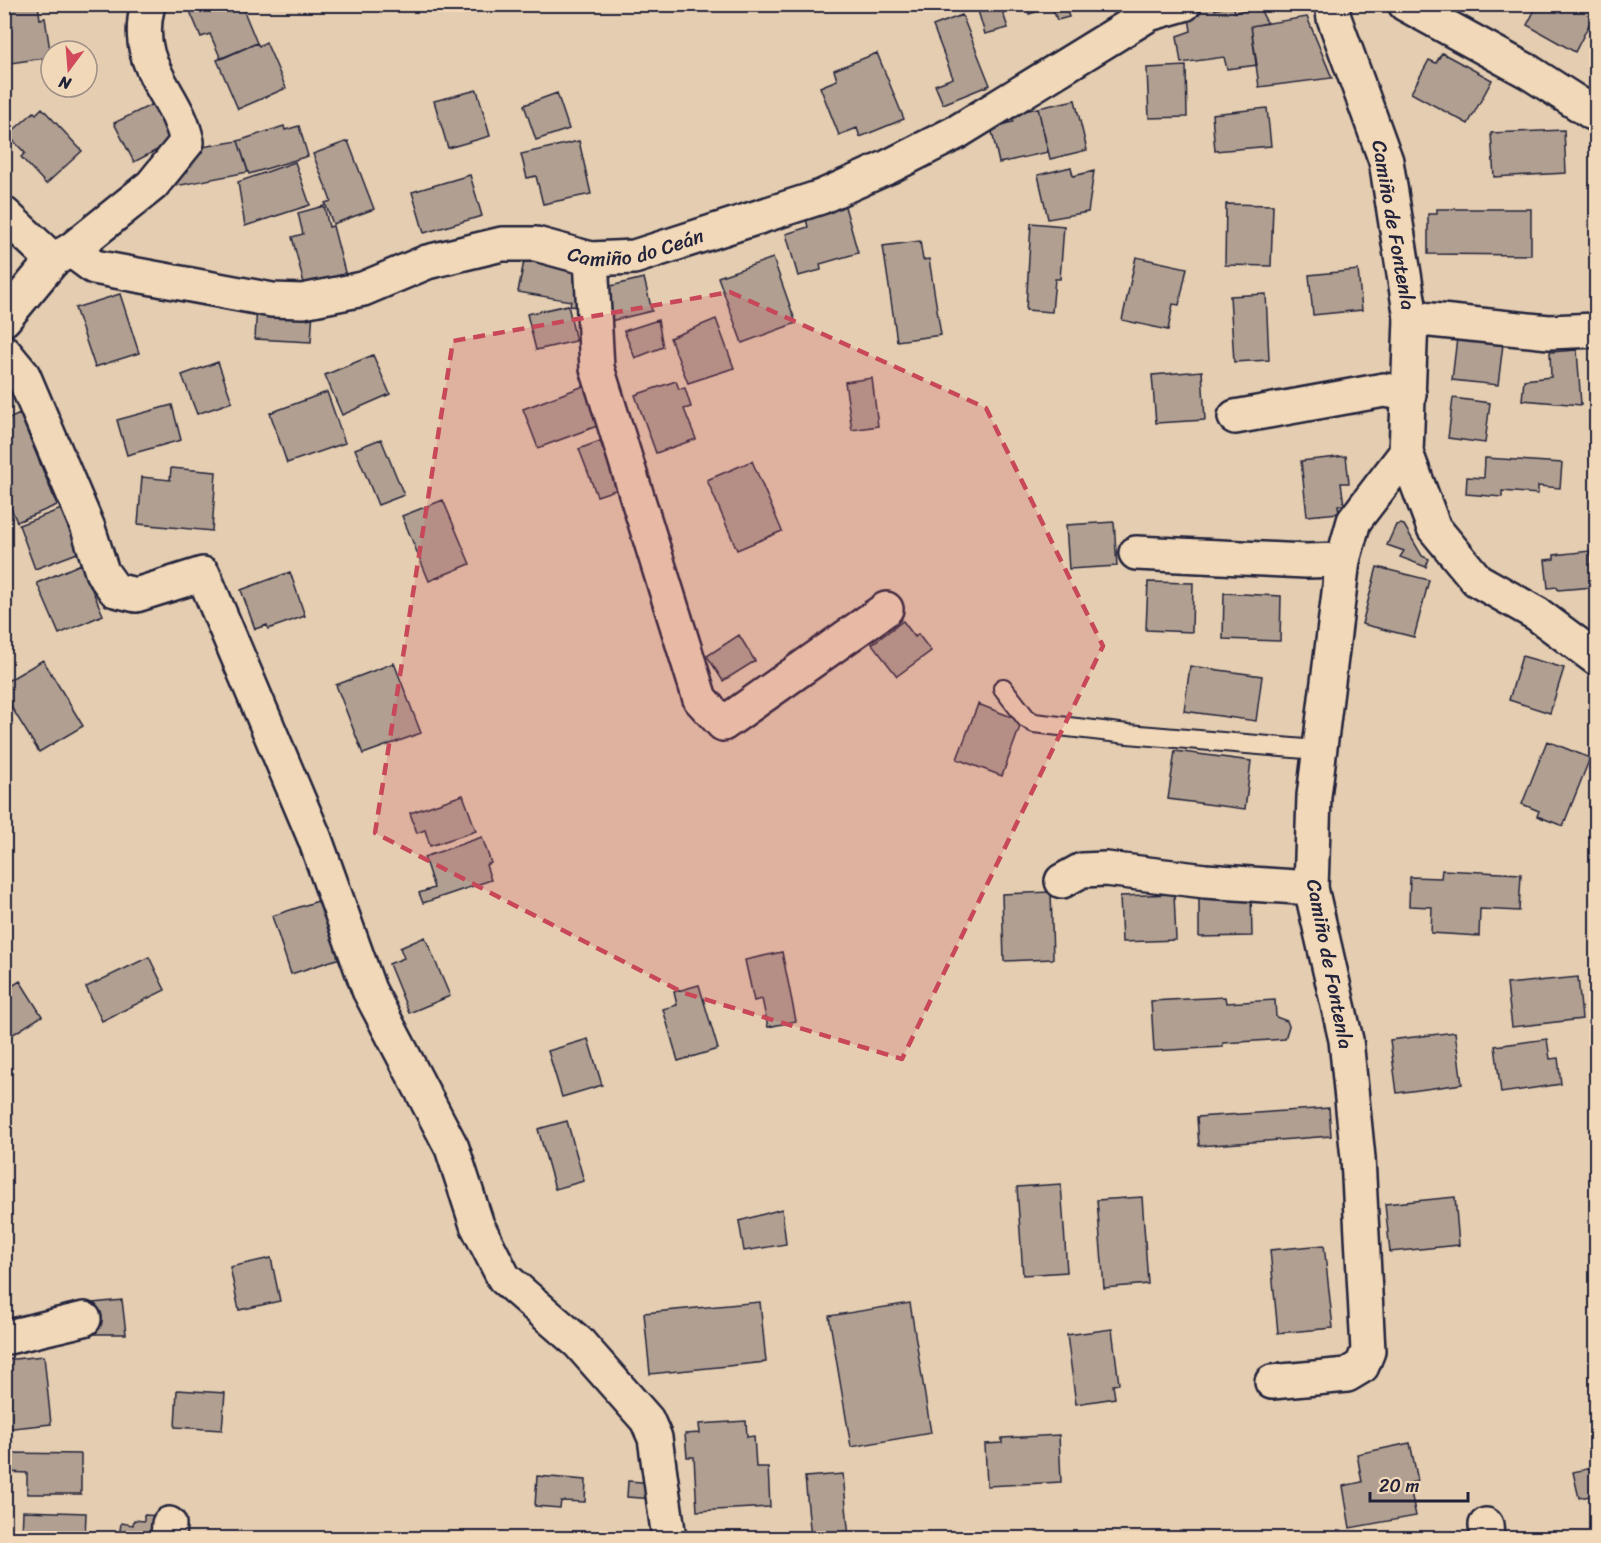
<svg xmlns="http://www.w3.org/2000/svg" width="1601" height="1543" font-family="Sriracha,sans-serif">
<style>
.building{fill:#b1a091;stroke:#22223b;stroke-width:1.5}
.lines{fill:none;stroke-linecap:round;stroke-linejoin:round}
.service-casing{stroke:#22223b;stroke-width:22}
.minor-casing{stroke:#22223b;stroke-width:38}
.tertiary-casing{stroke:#22223b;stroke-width:38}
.service{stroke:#f0d8b8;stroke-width:18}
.minor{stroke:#f0d8b8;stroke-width:33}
.tertiary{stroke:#f0d8b8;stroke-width:33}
.marked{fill:#c84759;fill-opacity:0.2;stroke:#c84759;stroke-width:4.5;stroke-dasharray:12 8;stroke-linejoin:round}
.labels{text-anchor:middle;stroke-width:5;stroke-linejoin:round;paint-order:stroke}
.street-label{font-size:20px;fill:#22223b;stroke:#f0d8b8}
</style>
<rect width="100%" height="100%" fill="#e4cdb0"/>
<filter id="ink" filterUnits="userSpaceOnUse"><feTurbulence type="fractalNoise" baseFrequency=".0167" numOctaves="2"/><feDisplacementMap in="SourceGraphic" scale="12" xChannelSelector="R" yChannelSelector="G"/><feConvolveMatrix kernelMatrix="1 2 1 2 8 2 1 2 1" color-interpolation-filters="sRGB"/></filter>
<g filter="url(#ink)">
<path class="building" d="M27,4H38L40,19L45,18L51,57L4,64L5,8Z
M187,4H241L257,43L221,59L210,34L201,37Z
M976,4H1000L1008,28L985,34Z
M1026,4H1065L1069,17L1057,20L1052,7L1029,14Z
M1211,4H1214L1215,10L1233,5L1235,12L1259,7L1267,23L1251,26L1257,65L1227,69L1224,57L1181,63L1177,36L1191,31L1188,11Z
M1538,4H1586L1596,11L1575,52L1527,25Z
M962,15L990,85L943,104L935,85L953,78L933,26Z
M1307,17L1332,78L1259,87L1251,26Z
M266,42L286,88L238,109L217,60L257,43L259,46Z
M877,53L904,119L860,137L857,128L839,135L820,87L837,80L834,70Z
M1442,53L1492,80L1468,124L1411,93L1429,60L1436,63Z
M1186,66L1187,117L1149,118L1147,68Z
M477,90L490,136L448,148L434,101Z
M557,93L569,129L536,140L524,105Z
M161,100L180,138L134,162L114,123Z
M1075,100L1087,150L1050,159L1038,108Z
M42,108L82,151L46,184L21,157L25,153L8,135L34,112L36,114Z
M1038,108L1048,152L999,163L991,127L1013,122L1011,114Z
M1267,108L1271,146L1215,151L1212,114Z
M284,126L285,130L299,126L308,156L249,174L238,141Z
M1564,130L1566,173L1494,177L1491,133Z
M238,141L248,172L176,186L174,181L196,148Z
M348,141L374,209L333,224L325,203L331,201L313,154Z
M579,141L591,194L543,204L536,176L527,178L521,154Z
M295,162L310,205L245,226L238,182Z
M1071,167L1073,176L1094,171L1088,212L1048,219L1038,175Z
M470,175L482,216L424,233L412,192Z
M844,203L858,253L820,264L821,270L798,276L786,234L808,227L805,215Z
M1226,204L1273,205L1271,266L1225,265Z
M324,206L329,227L333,226L346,276L305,287L292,237L303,234L298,213Z
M1437,209H1531V255L1428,254V214H1437Z
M1031,223L1064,226L1060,279H1055L1052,312L1026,310Z
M920,241L923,260L929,259L941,335L897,341L883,246Z
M525,256L583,267L586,308L570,306L571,301L518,292Z
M1136,257L1187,268L1179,305L1173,304L1168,330L1122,320Z
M773,258L796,323L742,343L718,277Z
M1358,270L1362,310L1313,315L1309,275Z
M644,278L652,311L610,321L602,288Z
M120,294L139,353L95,367L75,308Z
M1266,294L1269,360L1234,362L1230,296Z
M257,305L313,308L311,342L255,339Z
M568,305L576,341L536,350L527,314Z
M716,319L734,368L688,383L670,338Z
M658,320L663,347L635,358L624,331Z
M1457,338L1503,344L1498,385L1452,380Z
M1577,350L1581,405L1522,400L1524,380L1551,377L1550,352Z
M373,355L390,394L342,415L325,375Z
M218,362L232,402L197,414L182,375Z
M1202,371L1205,420L1156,423L1152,375Z
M872,378L878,426L852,430L845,382Z
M676,381L679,389L685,388L691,407L684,409L696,439L656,453L635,395Z
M589,384L605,423L538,448L523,409Z
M327,392L345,443L287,463L270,413Z
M1453,398L1490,403L1485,443L1448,438Z
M172,405L181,440L127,455L117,420Z
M20,414L57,505L17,522L4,492V421Z
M381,439L404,495L378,505L355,449Z
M600,441L618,489L597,496L579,449Z
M1346,456L1349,483H1341L1344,505H1338L1339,513L1307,516L1301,461Z
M1485,458L1562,463L1560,488L1538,486V494L1502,491V497L1466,494L1467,477L1484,478Z
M752,461L782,531L737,550L707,480Z
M171,468L216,472L212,531L138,524L142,477L170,480Z
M443,500L470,564L429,581L402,516Z
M64,508L80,552L35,569L19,525Z
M1114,522L1117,566L1069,569L1066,525Z
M1400,524L1404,525L1422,556L1429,559L1426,567L1400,557L1404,551L1387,545L1396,525Z
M1590,551L1593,587L1558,590L1557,587L1548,588L1545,560L1554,559V555Z
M81,564L103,615L59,634L37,583Z
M1377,567L1429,580L1414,637L1362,624Z
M290,572L305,616L268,629L267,625L255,629L241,590Z
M1148,582L1193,583L1192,632L1146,630Z
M1224,593L1281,596L1280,641L1223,639Z
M903,621L915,637L918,634L931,651L897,676L872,644Z
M739,635L755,661L723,681L707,656Z
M1522,656L1564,668L1550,713L1509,700Z
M43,660L83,726L39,752L4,695V683Z
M394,663L421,733L363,754L336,685Z
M1190,666L1262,676L1256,721L1184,711Z
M978,704L1022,721L1002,776L957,759Z
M1547,741L1590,758L1563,826L1537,816L1539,811L1522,804Z
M1175,751L1251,761L1245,809L1168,799Z
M463,795L476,831L430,846L425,830L417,833L410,813Z
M482,837L491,863L486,865L491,880L423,903L419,893L434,888L424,857Z
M1442,870L1521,874L1519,911L1480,909L1479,936L1431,933L1432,907L1409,906L1410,877L1441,878Z
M1051,892L1053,959L1004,961L1002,894Z
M1174,894L1176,940L1122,942L1120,896Z
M1251,894L1252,936L1199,937V896Z
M321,900L340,958L291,974L272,916Z
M425,937L450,996L409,1013L389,964L404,958L400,948Z
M782,952L796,1021L768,1027L762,999L754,1001L745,960Z
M149,957L165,990L102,1021L86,987Z
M1578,977L1582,1019L1512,1027L1507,984Z
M20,981L42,1016L4,1040V991Z
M699,985L718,1049L678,1061L663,1009L677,1005L674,992Z
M1225,997L1226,1003L1275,1000L1276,1017L1287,1021L1289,1026L1285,1039L1223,1043V1047L1154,1051L1151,1001Z
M1455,1032L1462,1084L1397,1093L1390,1040Z
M588,1039L602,1085L562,1097L548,1051Z
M1547,1039L1550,1059L1558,1058L1561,1084L1501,1093L1495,1046Z
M1329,1108L1331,1136L1199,1146L1197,1117Z
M567,1121L584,1181L555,1189L538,1129Z
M1061,1184L1067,1272L1023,1275L1017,1187Z
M1142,1197L1148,1284L1104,1288L1097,1200Z
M1455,1197L1459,1245L1390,1252L1385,1204Z
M782,1209L786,1244L744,1251L739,1221Z
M1324,1245L1333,1328L1278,1333L1270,1250Z
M271,1258L280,1301L239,1310L230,1267Z
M122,1300L126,1334H92L93,1303Z
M760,1302L766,1362L650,1374L644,1313Z
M910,1303L931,1433L851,1447L829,1316Z
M1112,1329L1119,1384L1113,1385L1115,1398L1076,1404L1067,1335Z
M44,1356L51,1424L4,1429V1360Z
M177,1390L225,1393L222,1430L175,1427Z
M746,1421L747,1437L754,1436L756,1467H768L770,1507L697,1511L694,1457H687L685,1434L700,1433L699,1424Z
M1059,1435L1061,1482L987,1486L985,1444L1002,1443V1438Z
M1410,1443L1418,1481L1409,1483L1416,1516L1350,1528L1343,1486L1362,1482L1357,1454Z
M8,1453L81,1454V1494H27V1473L7,1472Z
M1596,1467V1495L1579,1498L1573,1472Z
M843,1474L849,1538H811L805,1477Z
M537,1476L586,1480L585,1502L561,1501L560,1508L535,1506Z
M628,1481L655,1483L654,1499L627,1497Z
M23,1511L86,1513L85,1538H22Z
M144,1515L162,1516L159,1538H119L121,1523L133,1525L134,1520L144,1521Z"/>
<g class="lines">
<defs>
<path id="service" d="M1003,688L1026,718L1034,723L1128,734L1317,750"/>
<g id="minor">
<path d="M4,214L53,260L4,319"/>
<path d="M71,250L152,185L187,142C177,91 131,68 148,4"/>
<path d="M591,259L597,368L700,699L723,724L886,609"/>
<path id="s1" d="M53,260L71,250L94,267L272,300L303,301L363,289L427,262L502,244H536L591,259L634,257L821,197L888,167L957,132L1149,14L1184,4"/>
<path d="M1411,318L1549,332L1596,330"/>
<path d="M4,352L23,375L88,528L102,572L115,590L136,595L203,574L315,839L369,990L452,1148L477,1225L504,1278L579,1343L647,1420L655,1438L669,1538"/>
<path d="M1235,417L1384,390L1409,394"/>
<path d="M1406,453L1434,528L1477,580L1537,614L1596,658"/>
<path d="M1136,553L1306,561L1343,560"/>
<path d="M1062,881L1082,870L1106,869L1205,881L1311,888"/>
<path d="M4,1338L84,1319"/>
<path d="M1272,1382L1347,1375L1362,1366L1368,1351L1358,1158L1346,1040L1311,888L1314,796L1343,560L1354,521L1406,453L1411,318L1386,161L1334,18L1332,4"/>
<path d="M1486,1525L1487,1538"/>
<path d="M168,1538L169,1524"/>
</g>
<path id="tertiary" d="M1405,4L1529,72L1596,115"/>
</defs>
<use href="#service" class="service-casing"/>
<use href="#minor" class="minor-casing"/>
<use href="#tertiary" class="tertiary-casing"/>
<use href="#service" class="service"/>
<use href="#minor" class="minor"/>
<use href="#tertiary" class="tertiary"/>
</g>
</g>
<path class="marked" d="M730,292L986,408L1103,646L902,1059L684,993L375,833L453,341Z"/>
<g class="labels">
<g class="street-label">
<text transform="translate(1394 225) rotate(80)" y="7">Camiño de Fontenla</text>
<text dy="7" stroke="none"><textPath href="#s1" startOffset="606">Camiño do Ceán</textPath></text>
<text transform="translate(1330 964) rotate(79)" y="7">Camiño de Fontenla</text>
</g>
</g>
<rect width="1601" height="1543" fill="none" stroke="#f0d8b8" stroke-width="24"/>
<rect x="12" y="12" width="1577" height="1519" fill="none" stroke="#22223b" stroke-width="2" filter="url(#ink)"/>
<g transform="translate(69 69) rotate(196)"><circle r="28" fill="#f0d8b8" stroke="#9e8f86" stroke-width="1.5"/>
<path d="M0-4.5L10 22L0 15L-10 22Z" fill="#d1495b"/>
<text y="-9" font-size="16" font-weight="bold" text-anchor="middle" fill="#22223b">N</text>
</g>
<path d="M1370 1492v9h98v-9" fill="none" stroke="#22223b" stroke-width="3"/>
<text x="1379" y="1492" font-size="18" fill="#22223b" stroke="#f0d8b8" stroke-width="4.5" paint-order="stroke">20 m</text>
</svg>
